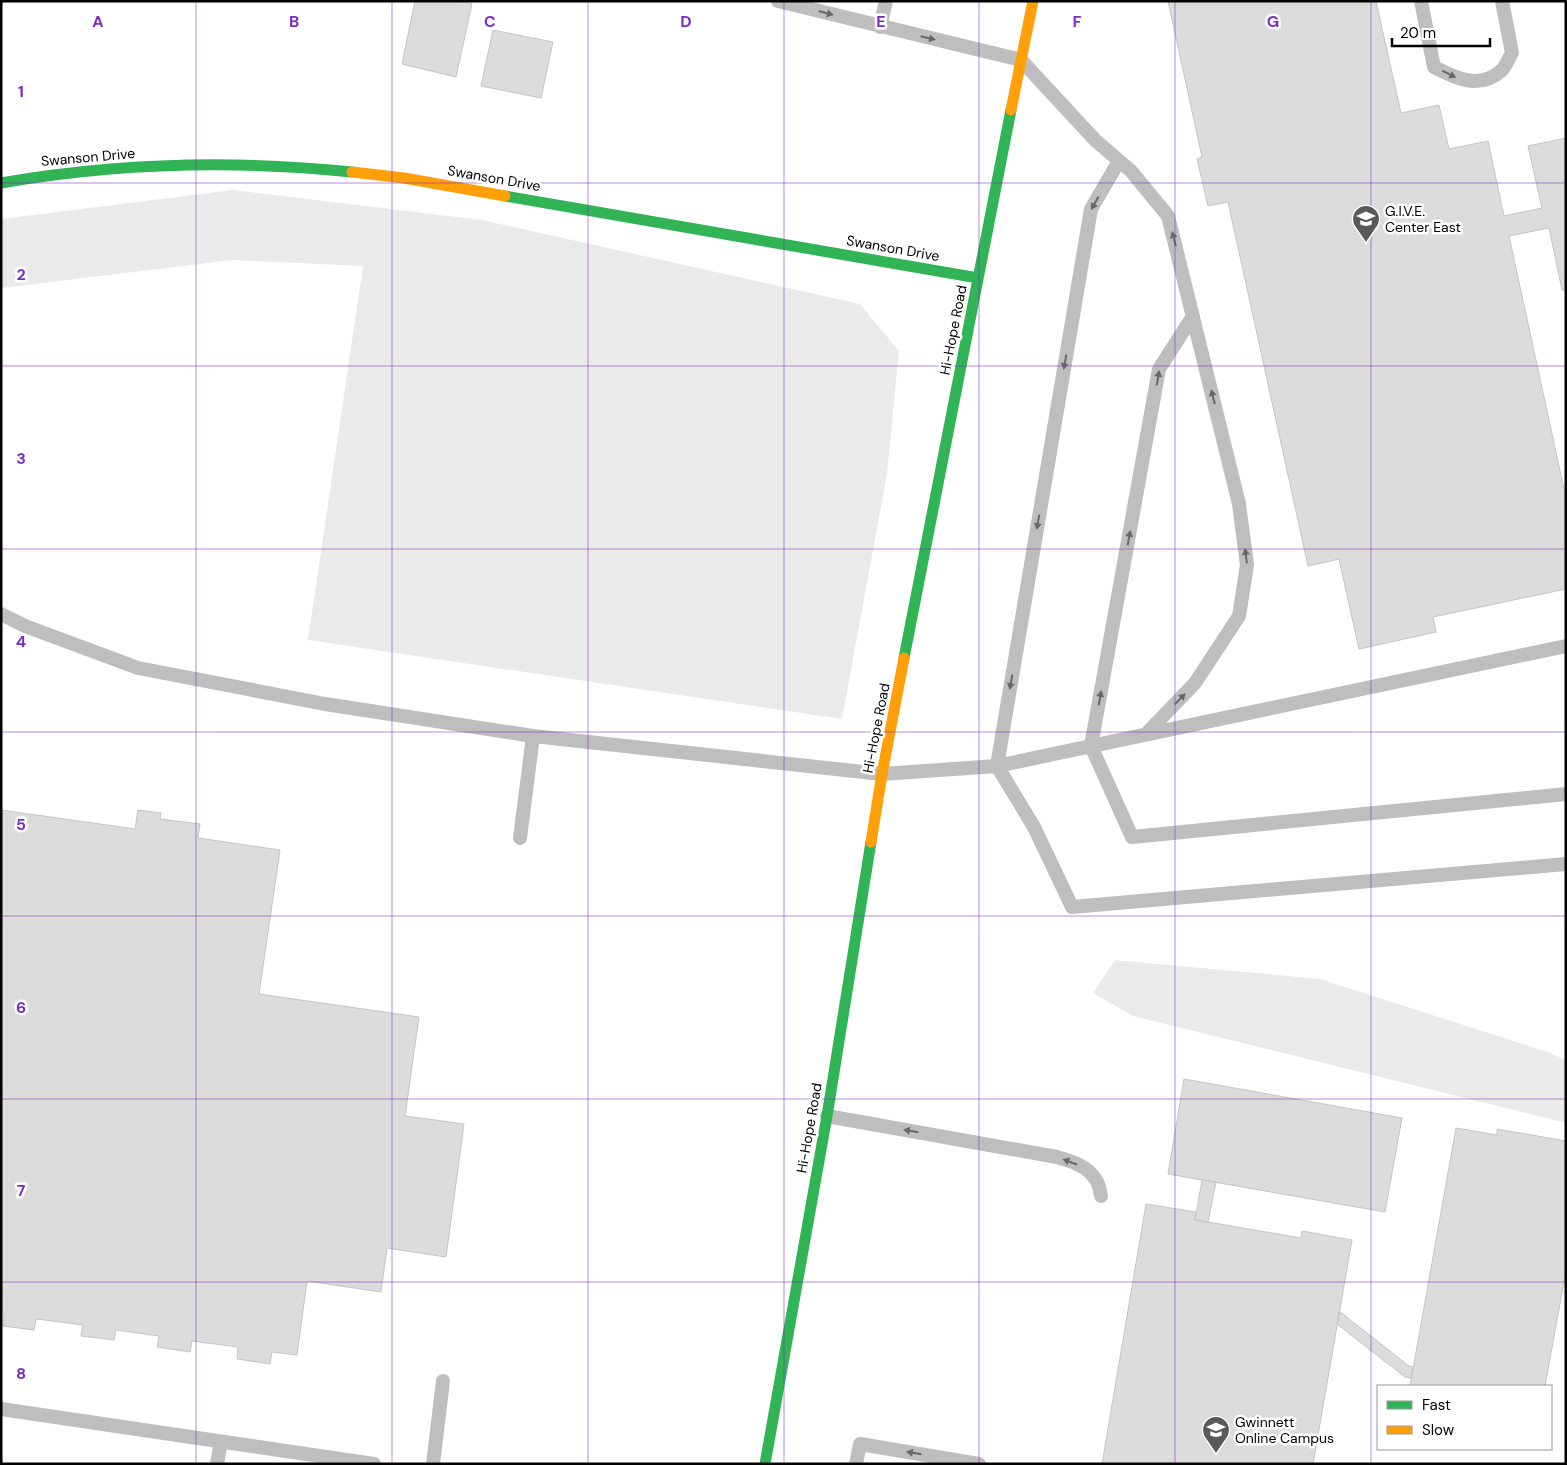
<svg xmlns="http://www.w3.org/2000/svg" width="1567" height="1465" font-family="'DM Sans',sans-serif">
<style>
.green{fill:#eaeaea}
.building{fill:#dcdcdc;stroke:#c5c5c5}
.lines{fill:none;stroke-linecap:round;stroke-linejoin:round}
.lane{stroke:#bebebe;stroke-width:14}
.fast{stroke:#30b455;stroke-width:11}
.slow{stroke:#ff9f0a;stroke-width:11}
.oneway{fill:#686868}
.grid{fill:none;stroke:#7b2cbf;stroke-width:1;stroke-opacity:0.55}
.labels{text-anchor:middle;stroke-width:5;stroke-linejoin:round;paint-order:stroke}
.street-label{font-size:14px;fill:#000;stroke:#fff}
.poi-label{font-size:14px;fill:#000;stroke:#fff;text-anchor:start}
.grid-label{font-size:16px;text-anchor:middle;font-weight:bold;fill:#7b2cbf;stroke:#fff;stroke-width:5;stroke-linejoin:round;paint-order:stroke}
</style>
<rect width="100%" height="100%" fill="#fff"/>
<path class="green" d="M233,190L482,220L860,304L899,351L887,474L842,719L308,640L363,266L233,260L1,288V219Z
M1115,960L1320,979L1548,1052L1566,1060V1123L1133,1016L1093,993Z"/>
<path class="building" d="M415,1H459L472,4L456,77L402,64Z
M1168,1H1376L1401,113L1439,105L1449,149L1488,141L1504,216L1542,208L1528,146L1566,138V290H1562L1549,228L1509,236L1564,489H1566V589L1433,617L1436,632L1359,649L1339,559L1308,566L1228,202L1208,206L1197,159L1202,157Z
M493,30L553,42L541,98L481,86Z
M1,810L135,829L138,810L161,813L160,819L200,824L198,838L280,850L259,994L419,1017L405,1116L464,1124L446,1257L387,1248L381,1292L307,1281L297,1355L272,1352L270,1364L237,1359L238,1347L192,1341L190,1352L157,1347L159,1336L116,1330L114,1340L81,1336L83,1325L36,1319L34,1330L3,1326L4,1314H1Z
M1184,1079L1402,1118L1385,1212L1168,1174Z
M1456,1128L1497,1135V1129L1566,1141V1271L1545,1386H1410Z
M1202,1180L1216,1182L1208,1222L1195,1220Z
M1146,1204L1196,1212L1195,1220L1208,1222L1301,1238L1302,1231L1352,1240L1313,1464H1102Z
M1339,1311L1409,1366L1413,1367L1411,1378L1405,1377L1337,1324Z"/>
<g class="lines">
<path class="lane" d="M778,1L1021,60L1095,140L1131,171L1168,216L1239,504L1247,565L1239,616L1195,683L1146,734
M1421,1L1434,67C1457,79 1480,90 1502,70C1506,66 1509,58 1512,53L1502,1
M880,27L886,1
M1119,161L1091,209L997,766L1034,827L1072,907L1566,864
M1193,316L1159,369L1091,746L1132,837L1566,794
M1,614L25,626L138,668L325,704L533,736L882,774L997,766L1566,646
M520,838L533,736
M827,1116L1057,1157C1071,1161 1088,1166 1096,1180C1099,1184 1100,1191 1101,1196
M1,1409L374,1464
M217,1464L221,1442
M433,1464L443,1381
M856,1464L860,1444L979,1464"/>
<path class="fast" d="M1,183C117,163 236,160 352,172
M505,196L978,278
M904,658L1011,110
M765,1464L827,1116L871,842"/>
<path class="slow" d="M1011,110L1033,1
M352,172L404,178L505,196
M871,842L882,774L904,658"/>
</g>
<defs><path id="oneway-solid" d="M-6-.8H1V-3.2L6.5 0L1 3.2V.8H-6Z" transform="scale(1.25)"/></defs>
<g class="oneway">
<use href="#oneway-solid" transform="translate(826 13) rotate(15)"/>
<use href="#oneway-solid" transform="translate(928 38) rotate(13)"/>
<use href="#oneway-solid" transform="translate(1449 74) rotate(27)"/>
<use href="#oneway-solid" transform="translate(1095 203) rotate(119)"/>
<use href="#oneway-solid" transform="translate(1174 239) rotate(-104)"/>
<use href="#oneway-solid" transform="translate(1065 362) rotate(100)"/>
<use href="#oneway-solid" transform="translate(1158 378) rotate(-80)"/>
<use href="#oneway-solid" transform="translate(1213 397) rotate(-104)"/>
<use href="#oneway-solid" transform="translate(1038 522) rotate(100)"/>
<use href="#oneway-solid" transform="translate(1129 538) rotate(-80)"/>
<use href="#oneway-solid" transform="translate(1246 556) rotate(-97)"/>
<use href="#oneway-solid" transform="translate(1011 682) rotate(100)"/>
<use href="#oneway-solid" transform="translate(1100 698) rotate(-80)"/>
<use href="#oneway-solid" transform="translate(1180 699) rotate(-46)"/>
<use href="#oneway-solid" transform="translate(911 1131) rotate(-170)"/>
<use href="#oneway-solid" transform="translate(1070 1162) rotate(-159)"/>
<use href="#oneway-solid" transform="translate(914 1453) rotate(-171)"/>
</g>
<path class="grid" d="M196,1V1464M392,1V1464M588,1V1464M784,1V1464M979,1V1464M1175,1V1464M1371,1V1464M1,183H1566M1,366H1566M1,549H1566M1,732H1566M1,916H1566M1,1099H1566M1,1282H1566"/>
<defs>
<symbol id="school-pin" viewBox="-11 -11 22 30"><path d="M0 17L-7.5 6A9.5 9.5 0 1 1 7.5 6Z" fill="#595959" stroke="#fff"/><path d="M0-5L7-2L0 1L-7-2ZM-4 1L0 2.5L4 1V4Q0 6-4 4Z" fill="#fff"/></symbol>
</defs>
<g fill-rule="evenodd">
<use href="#school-pin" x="1350" y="203" width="32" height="43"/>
<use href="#school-pin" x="1200" y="1414" width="32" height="43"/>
</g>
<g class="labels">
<g class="street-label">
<text transform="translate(88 157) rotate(-5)" y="5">Swanson Drive</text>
<text transform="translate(494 178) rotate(10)" y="5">Swanson Drive</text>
<text transform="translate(893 248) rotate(10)" y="5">Swanson Drive</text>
<text transform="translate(953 330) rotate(-79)" y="5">Hi-Hope Road</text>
<text transform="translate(876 728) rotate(-79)" y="5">Hi-Hope Road</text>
<text transform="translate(809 1128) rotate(-80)" y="5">Hi-Hope Road</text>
</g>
<g class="poi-label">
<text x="1385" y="216">G.I.V.E.<tspan x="1385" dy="16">Center East</tspan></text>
<text x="1235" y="1427">Gwinnett<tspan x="1235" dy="16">Online Campus</tspan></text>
</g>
</g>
<g class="grid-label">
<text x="98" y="27">A</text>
<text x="294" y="27">B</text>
<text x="490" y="27">C</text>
<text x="686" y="27">D</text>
<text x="881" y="27">E</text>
<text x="1077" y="27">F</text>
<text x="1273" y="27">G</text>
<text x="21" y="97">1</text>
<text x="21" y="280">2</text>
<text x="21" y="464">3</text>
<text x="21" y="647">4</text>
<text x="21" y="830">5</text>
<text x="21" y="1013">6</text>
<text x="21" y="1196">7</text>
<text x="21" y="1379">8</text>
</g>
<rect width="1567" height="1465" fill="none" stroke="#000000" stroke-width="5"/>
<rect x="1377" y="1385" width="175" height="65" fill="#ffffff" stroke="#999999"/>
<rect x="1387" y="1401" width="25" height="8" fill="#30b455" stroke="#999999"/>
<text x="1422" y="1410" font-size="15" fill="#000000">Fast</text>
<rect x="1387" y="1426" width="25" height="8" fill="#ff9f0a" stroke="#999999"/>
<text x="1422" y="1435" font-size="15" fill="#000000">Slow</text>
<path d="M1392 38v8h98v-8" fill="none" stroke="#000000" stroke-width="2.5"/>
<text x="1400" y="38" font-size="15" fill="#000000" stroke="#ffffff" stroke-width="4" paint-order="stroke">20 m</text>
</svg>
